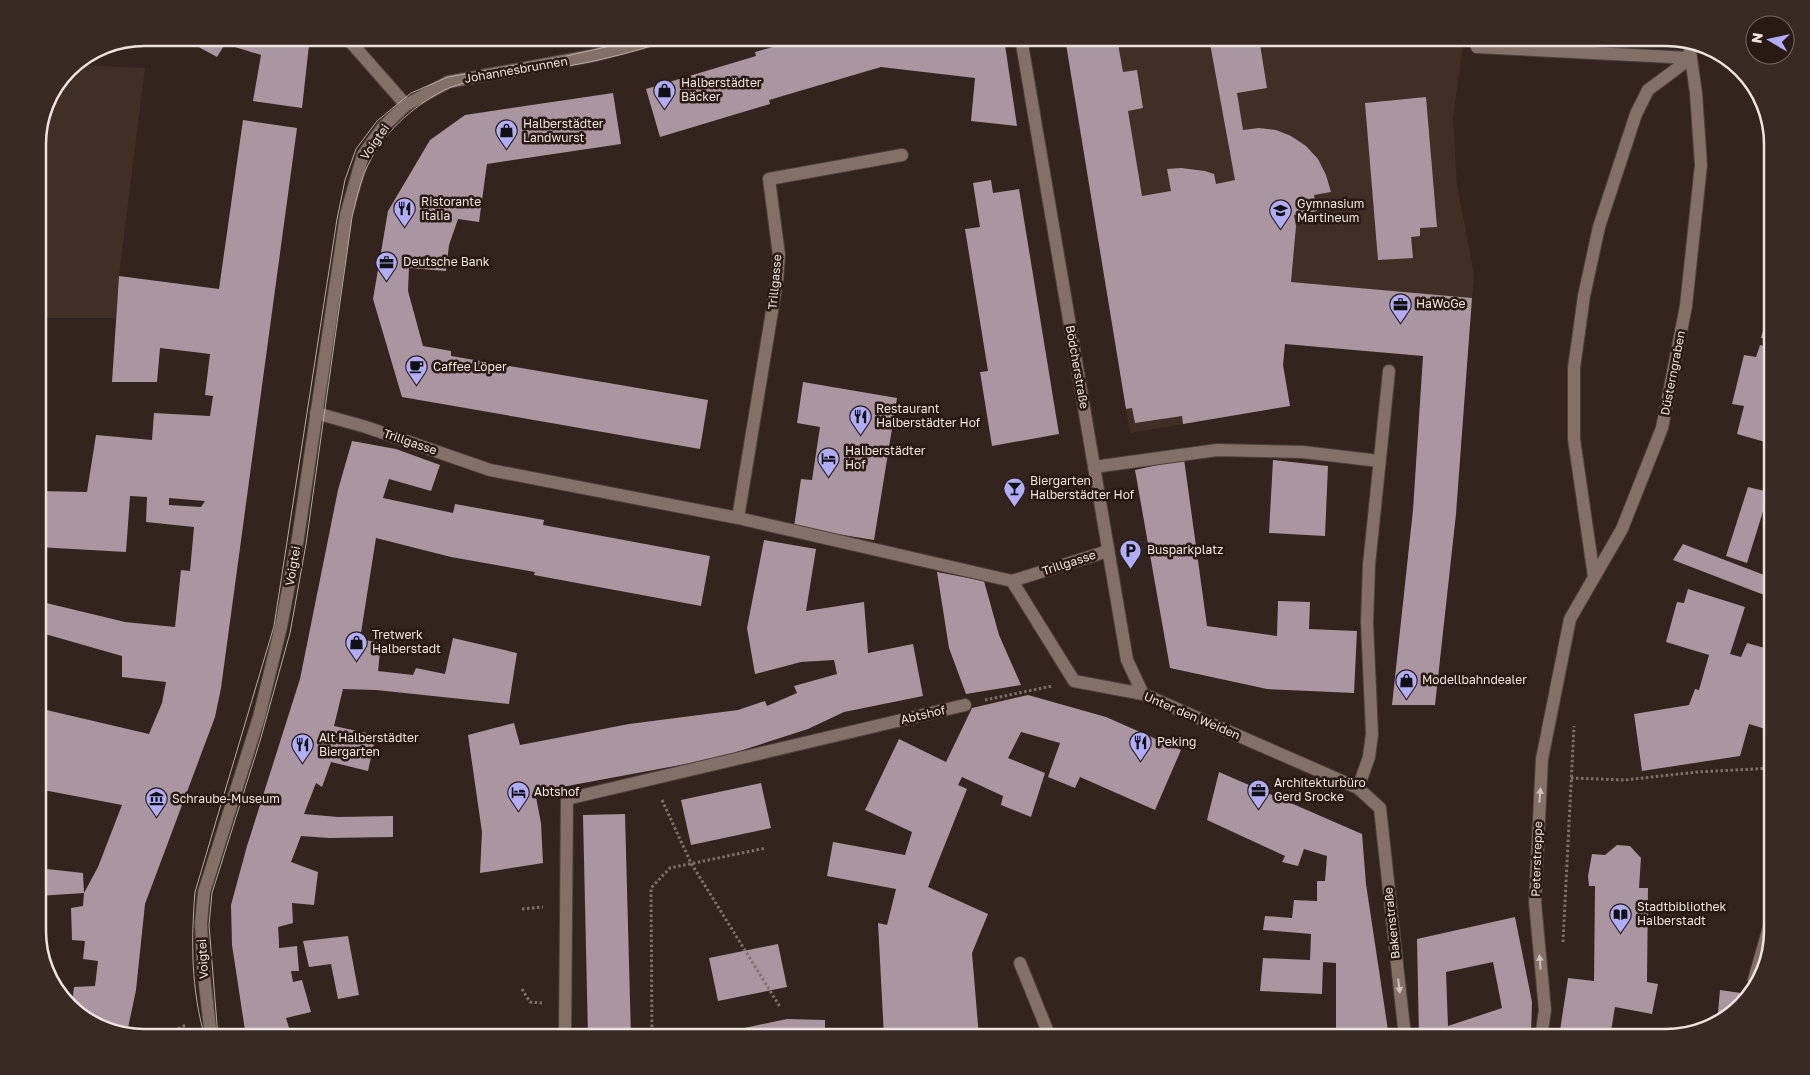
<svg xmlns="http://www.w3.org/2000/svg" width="1810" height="1075" font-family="'Golos Text',sans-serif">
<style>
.education{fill:#402f25}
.building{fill:#a996a0;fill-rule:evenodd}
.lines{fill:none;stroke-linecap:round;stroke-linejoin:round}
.service-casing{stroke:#4d413b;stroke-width:14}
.minor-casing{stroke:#4d413b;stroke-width:14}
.tertiary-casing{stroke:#4d413b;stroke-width:14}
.path{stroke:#7e716b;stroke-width:3;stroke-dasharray:2.5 2.5;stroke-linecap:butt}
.service{stroke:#837068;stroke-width:12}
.minor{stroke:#837068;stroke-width:12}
.tertiary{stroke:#837068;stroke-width:12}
.tram{stroke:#b6aaa4;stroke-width:1}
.oneway{fill:#cec1bb}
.labels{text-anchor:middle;stroke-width:5;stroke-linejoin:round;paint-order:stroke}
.street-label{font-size:12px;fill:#eee4df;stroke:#291a13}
.poi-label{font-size:12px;fill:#eee4df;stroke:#291a13;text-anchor:start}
.rim{fill:none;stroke:#eee4df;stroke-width:2.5}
</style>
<rect width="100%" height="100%" fill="#33241d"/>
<path class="education" d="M1065,38H1464L1453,118L1457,185L1474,274L1472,298L1291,282L1283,365L1290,406L1130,433Z
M75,65L145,68L119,276L116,318H38V138L46,103L69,69Z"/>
<path class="building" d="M182,38H299L309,45L302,108L253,101L261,55L225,44L217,57Z
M805,38H1004L1017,126L971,121L975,78L881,67L769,100L770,104L660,137L646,89L756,56L755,52Z
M1065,38H1117L1123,72L1137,70L1143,108L1128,111L1142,196L1171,191L1167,169L1181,168L1205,171L1214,174L1216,184L1235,180L1209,38H1259L1267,88L1237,93L1243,130L1259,128L1276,130L1291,136L1306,146L1318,159L1326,175L1331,192L1314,195L1317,211L1294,215L1296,226L1291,282L1472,298L1456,514L1435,705H1392L1413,510L1423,356L1285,344L1283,365L1290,406L1183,424L1182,416L1135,423L1132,408L1126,409Z
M613,93L621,144L487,164L479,222L458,219L449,245L446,271L409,268L408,291L423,346L451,351V356L708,400L700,449L402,397L373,299L388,211L430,140L465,115Z
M1426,97L1437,227L1420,228V236L1411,237L1413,258L1378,260L1365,103Z
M243,120L297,128L221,688L215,717L145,904L136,990L127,1033L91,1023L72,1004L74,987L95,986L98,961L83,959L85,941L72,940L71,908L83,906L84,893L98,867L122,805L38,789V708L149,734L162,703L166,682L122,677V656L38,632V601L125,622L175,627L181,570L190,571L194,527L146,522L147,497L130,496L126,552L38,547V491L87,492L96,435L152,440L154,413L210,416L213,396L205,395L210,354L160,348L157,382H112L119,276L219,289ZM169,498L205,501L201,507L169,505Z
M1766,155L1772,156V205L1768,204L1770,182L1763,181Z
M991,180L993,193L1019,189L1059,434L992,446L980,372L988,371L965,229L980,227L973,183Z
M1769,307H1772V341L1761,338Z
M1760,345L1772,348V444L1737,434L1744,406L1732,404L1744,355L1756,357Z
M803,382L897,398L874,540L794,527L801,479L812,480L820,427L797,423Z
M352,441L396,449L440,465L431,491L389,479L383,498L453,513L455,504L544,520L543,525L710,556L701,606L534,575L535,572L451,557L376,538L360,639L381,643L378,671L413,675L416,668L445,674L453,638L517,653L509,704L376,690L343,689L334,726L376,735L368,771L331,762L322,787L316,783L304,814L338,817L393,816V837L329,838L301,836L291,862L318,872L314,905L292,903L293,923L278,927L279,942V948L297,946L299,971H291L293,982L302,980L311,1012L286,1018L292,1037H246L232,945L231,905L247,846L300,679L338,490Z
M1184,459L1207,626L1277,636L1278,601L1310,602L1309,629L1357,631L1354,693L1267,689L1170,668L1135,470Z
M1273,460L1328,466L1325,536L1269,533Z
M1748,487L1769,492L1747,563L1726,556Z
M764,540L816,549L806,611L864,602L868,653L913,644L923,696L844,712L808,729L718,758L535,792L541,823L543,863L480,873L482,832L468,735L514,723L520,745L629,724L738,710L765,701L767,706L797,693L794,686L837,674L834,660L801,662L755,674L747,628Z
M1683,544L1772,578V598L1673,560Z
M937,572L984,581L999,635L1021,685L966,694L949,648Z
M1688,589L1745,607L1730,654L1741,657L1747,643L1772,650V731L1749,724L1740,756L1642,771L1634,714L1689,705L1695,689L1699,690L1709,655L1666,642L1677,602L1684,603Z
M1028,695L1106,717L1181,750L1155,810L1080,777L1075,788L1048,777L1060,743L1021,732L1008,758L1045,773L1031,817L1001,805L1003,796L962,777L958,785L967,789L928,887L988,914L972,953L979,1037H884L878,923L887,925L896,889L827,876L833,842L905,855L912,832L865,810L899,739L946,762L972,708Z
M1219,772L1362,834L1366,884L1389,1037H1336V963L1323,962L1322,994L1260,991L1263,958L1310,960L1311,934L1263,930L1265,916L1292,918L1294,900L1317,901V881H1325L1327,856L1304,849L1298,866L1282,862L1285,856L1207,820Z
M761,783L771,828L691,845L681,800Z
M625,814L631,1037H588L583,815Z
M1617,845L1630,846L1641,858L1639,888H1648L1647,982L1658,984L1652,1014L1615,1007L1610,1037H1559L1568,978L1594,981L1595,886H1589L1588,876L1592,854L1605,855Z
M38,868L83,873L84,893L38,896Z
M1515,917L1532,1002L1531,1037H1419L1417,939ZM1493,962L1502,1008L1448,1026L1446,972Z
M348,936L359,995L338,999L331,964L309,967L303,941Z
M778,944L787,987L718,1001L709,958Z
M1720,990L1748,994L1717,1024Z
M787,1019L825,1020V1037H702Z"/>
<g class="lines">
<defs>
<path id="service" d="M1476,38L1477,47L1691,58
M1094,467L1217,450L1303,452L1379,461
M1594,577L1574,439V368L1584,296L1599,227L1636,114L1648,90L1691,58
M1358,788L1369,757L1372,734L1367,622L1369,565L1389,371"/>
<path id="minor" d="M347,38L406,105
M1021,38L1127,660L1143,694
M316,413L366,427L490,470L738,518L1012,581L1108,551
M738,518L777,281L779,255L769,179L902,155
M1012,581L1074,681L1143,694L1358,788L1380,808L1405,1037
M1020,963L1050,1037
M1754,980L1772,917
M565,1037L567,799L965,705
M1541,1037L1545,1010L1535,902L1542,759L1570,619L1622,529L1662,428L1686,306L1701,165L1696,93L1689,44"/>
<path id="tertiary" d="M211,1037L203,967L201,923L204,892L259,717L281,627L298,538L346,215L363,155L383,127L406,105L448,82L596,55L659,38"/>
</defs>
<use href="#service" class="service-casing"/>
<use href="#minor" class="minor-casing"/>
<use href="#tertiary" class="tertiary-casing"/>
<path class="path" d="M985,700L1052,686
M1571,778L1625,780L1697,772L1772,768
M662,800L691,863L780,1007
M522,909L543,907
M1563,942L1574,726
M522,989L530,1002L542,1003
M160,1037L186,1025
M652,1037L651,888L670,868L766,848"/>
<use href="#service" class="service"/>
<use href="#minor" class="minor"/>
<use href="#tertiary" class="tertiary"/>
<path class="tram" d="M205,1037C191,991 191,940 195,892L274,626L337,219L345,180L356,149L377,121L411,93L448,77L558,58L645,38
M218,1037L209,925L212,893L260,741L290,633L306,544L352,217C357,197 361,177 371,159C387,129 418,102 449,88C476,77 509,75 538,71C585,64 631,54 675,38"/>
</g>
<defs><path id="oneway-solid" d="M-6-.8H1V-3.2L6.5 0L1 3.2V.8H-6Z" transform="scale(1.25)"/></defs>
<g class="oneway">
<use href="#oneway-solid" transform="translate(1540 795) rotate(-86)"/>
<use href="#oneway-solid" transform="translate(1540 962) rotate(-95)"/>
<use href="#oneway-solid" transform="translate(1399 986) rotate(83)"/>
</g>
<defs>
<symbol id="shop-pin" viewBox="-11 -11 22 30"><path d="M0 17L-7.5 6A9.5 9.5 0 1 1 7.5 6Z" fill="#b0aefa" stroke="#291a13"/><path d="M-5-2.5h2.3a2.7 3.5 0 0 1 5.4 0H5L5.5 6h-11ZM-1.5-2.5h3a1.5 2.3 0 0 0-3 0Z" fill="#111"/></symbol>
<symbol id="restaurant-pin" viewBox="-11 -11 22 30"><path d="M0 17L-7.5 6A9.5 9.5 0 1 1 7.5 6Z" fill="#b0aefa" stroke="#291a13"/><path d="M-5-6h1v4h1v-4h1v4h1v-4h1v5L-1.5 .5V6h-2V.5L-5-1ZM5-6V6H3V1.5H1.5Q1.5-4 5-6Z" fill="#111"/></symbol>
<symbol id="school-pin" viewBox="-11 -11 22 30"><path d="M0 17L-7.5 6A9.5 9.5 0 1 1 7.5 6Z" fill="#b0aefa" stroke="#291a13"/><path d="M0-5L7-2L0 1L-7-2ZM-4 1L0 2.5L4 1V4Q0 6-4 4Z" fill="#111"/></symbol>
<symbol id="office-pin" viewBox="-11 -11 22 30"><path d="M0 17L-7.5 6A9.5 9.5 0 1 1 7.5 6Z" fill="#b0aefa" stroke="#291a13"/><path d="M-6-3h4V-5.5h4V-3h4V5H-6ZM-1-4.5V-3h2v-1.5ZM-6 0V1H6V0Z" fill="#111"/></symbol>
<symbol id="cafe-pin" viewBox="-11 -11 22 30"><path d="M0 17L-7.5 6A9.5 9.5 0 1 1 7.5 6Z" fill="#b0aefa" stroke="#291a13"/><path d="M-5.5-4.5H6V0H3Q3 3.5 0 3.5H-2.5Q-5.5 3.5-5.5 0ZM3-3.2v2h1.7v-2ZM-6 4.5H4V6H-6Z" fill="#111"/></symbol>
<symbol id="hotel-pin" viewBox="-11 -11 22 30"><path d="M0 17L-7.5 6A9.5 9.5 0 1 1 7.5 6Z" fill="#b0aefa" stroke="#291a13"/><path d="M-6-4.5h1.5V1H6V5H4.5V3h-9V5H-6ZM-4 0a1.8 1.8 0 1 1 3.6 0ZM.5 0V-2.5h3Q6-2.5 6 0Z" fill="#111"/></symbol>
<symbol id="bar-pin" viewBox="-11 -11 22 30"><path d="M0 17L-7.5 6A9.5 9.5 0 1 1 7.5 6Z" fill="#b0aefa" stroke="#291a13"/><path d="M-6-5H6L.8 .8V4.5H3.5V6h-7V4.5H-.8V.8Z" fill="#111"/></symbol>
<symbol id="parking-pin" viewBox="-11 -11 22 30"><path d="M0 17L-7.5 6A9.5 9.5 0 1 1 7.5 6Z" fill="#b0aefa" stroke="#291a13"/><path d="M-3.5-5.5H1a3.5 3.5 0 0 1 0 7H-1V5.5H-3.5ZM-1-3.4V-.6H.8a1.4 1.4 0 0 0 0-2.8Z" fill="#111"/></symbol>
<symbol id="museum-pin" viewBox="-11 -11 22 30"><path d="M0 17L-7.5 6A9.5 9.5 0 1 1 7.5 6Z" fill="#b0aefa" stroke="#291a13"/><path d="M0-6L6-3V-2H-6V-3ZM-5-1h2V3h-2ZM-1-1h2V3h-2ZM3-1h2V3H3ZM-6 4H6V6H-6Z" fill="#111"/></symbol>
<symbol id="library-pin" viewBox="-11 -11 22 30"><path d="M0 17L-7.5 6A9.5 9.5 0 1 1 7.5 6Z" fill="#b0aefa" stroke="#291a13"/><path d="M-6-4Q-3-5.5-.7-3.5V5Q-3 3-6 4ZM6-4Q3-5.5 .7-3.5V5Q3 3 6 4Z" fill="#111"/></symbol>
</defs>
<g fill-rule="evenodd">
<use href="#shop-pin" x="652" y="78" width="25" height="34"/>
<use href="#shop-pin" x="494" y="118" width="25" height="34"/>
<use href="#restaurant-pin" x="392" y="196" width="25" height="34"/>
<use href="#school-pin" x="1268" y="198" width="25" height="34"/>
<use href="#office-pin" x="374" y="250" width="25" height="34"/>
<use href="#office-pin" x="1388" y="292" width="25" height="34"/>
<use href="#cafe-pin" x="404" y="354" width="25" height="34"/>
<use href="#restaurant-pin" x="848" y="404" width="25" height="34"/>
<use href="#hotel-pin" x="816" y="446" width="25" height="34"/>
<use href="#bar-pin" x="1002" y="476" width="25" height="34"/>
<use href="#parking-pin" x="1118" y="538" width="25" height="34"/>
<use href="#shop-pin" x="344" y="630" width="25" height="34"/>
<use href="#shop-pin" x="1394" y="668" width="25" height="34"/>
<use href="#restaurant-pin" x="1128" y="730" width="25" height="34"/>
<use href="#restaurant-pin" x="290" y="732" width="25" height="34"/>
<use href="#office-pin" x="1246" y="778" width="25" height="34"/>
<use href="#hotel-pin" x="506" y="780" width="25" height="34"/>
<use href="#museum-pin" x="144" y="786" width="25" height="34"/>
<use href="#library-pin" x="1608" y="902" width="25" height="34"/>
</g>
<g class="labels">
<g class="street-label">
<text transform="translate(516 70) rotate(-10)" y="4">Johannesbrunnen</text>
<text transform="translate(375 142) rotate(-55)" y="4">Voigtei</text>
<text transform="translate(775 282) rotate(-85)" y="4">Trillgasse</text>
<text transform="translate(1077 367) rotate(80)" y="4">Bödcherstraße</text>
<text transform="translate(1673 373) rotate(-79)" y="4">Düsterngraben</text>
<text transform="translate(410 442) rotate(19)" y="4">Trillgasse</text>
<text transform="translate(1069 563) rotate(-18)" y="4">Trillgasse</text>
<text transform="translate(293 566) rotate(-80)" y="4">Voigtei</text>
<text transform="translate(923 715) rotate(-13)" y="4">Abtshof</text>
<text transform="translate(1192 716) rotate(23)" y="4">Unter den Weiden</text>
<text transform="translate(1537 859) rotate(-88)" y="4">Peterstreppe</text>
<text transform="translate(1392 923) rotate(-96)" y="4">Bakenstraße</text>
<text transform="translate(203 959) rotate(-93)" y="4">Voigtei</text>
</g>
<g class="poi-label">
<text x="681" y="87">Halberstädter<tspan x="681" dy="14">Bäcker</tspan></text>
<text x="523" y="128">Halberstädter<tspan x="523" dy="14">Landwurst</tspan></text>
<text x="421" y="206">Ristorante<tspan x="421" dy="14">Italia</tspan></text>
<text x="1297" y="208">Gymnasium<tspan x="1297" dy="14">Martineum</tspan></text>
<text x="403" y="266">Deutsche Bank</text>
<text x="1416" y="308">HaWoGe</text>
<text x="433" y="371">Caffee Löper</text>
<text x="876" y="413">Restaurant<tspan x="876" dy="14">Halberstädter Hof</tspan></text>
<text x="845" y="455">Halberstädter<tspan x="845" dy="14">Hof</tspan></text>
<text x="1030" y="485">Biergarten<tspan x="1030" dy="14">Halberstädter Hof</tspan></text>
<text x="1147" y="554">Busparkplatz</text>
<text x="372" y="639">Tretwerk<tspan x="372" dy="14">Halberstadt</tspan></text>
<text x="1422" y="684">Modellbahndealer</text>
<text x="319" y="742">Alt Halberstädter<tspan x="319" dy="14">Biergarten</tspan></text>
<text x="1157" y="746">Peking</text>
<text x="1274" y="787">Architekturbüro<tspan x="1274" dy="14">Gerd Srocke</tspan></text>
<text x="534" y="796">Abtshof</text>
<text x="172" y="803">Schraube-Museum</text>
<text x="1637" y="911">Stadtbibliothek<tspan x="1637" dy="14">Halberstadt</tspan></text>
</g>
</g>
<path d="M0 0H1810V1075H0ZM144 46H1666A98 98 0 0 1 1764 144V931A98 98 0 0 1 1666 1029H144A98 98 0 0 1 46 931V144A98 98 0 0 1 144 46Z" fill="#392a23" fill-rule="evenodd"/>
<path class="rim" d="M144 46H1666A98 98 0 0 1 1764 144V931A98 98 0 0 1 1666 1029H144A98 98 0 0 1 46 931V144A98 98 0 0 1 144 46Z"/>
<g transform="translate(1770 40) rotate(279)"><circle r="24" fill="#291a13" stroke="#786b65"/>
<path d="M0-4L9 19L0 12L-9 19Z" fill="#b0aefa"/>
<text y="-8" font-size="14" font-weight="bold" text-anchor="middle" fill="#eee4df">N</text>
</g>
</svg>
